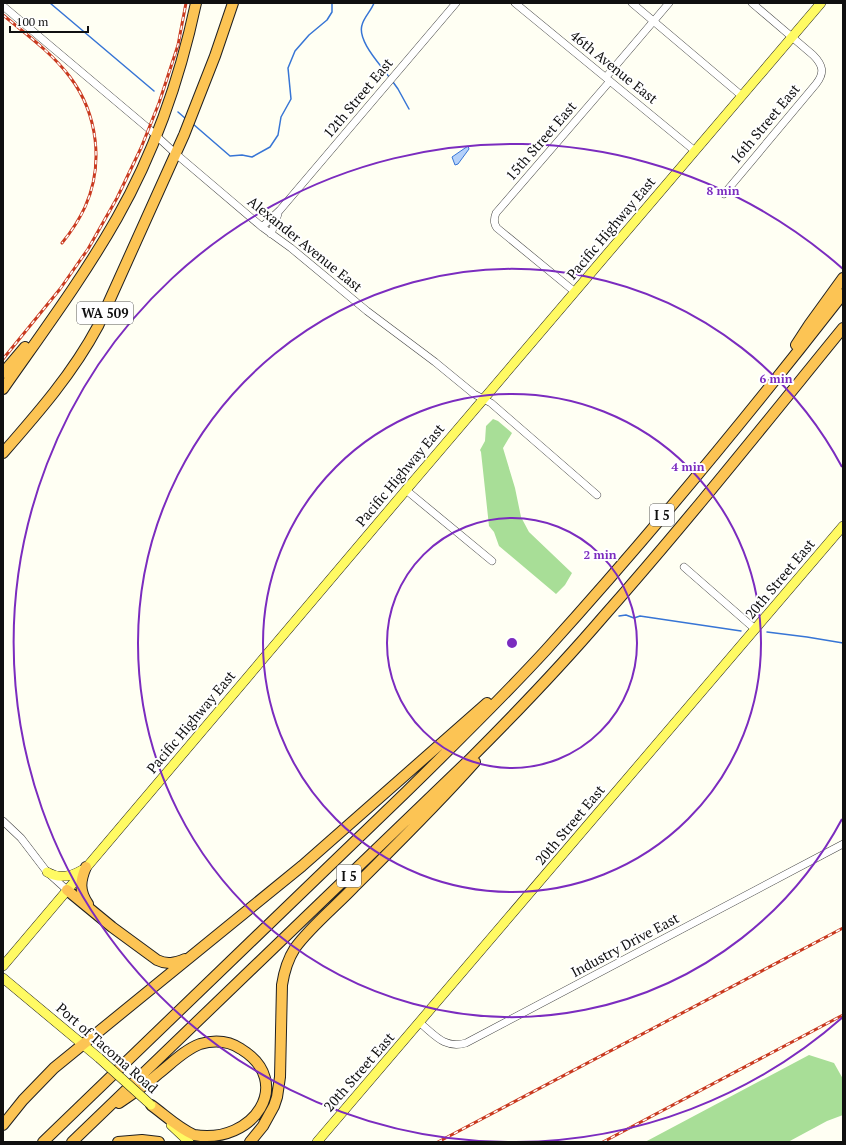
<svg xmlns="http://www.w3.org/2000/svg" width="846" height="1145" font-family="'PT Serif',serif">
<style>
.forest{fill:#a8de97}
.water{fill:#b4d1fa;stroke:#3775d5}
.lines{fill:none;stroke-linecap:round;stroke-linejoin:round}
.stream{stroke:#3775d5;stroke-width:1.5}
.minor-casing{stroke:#434343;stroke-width:8}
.major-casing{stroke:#212121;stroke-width:10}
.highway-casing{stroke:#212121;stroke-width:12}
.minor{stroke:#fff;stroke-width:7}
.major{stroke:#fffa63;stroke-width:9}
.highway{stroke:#fcc454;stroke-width:10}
.rail-casing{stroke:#c93a1f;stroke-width:3}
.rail{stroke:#fff;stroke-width:1.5;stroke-dasharray:4.5;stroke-linecap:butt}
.major-bridge-casing{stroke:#212121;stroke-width:10;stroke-linecap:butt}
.major-bridge{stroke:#fffa63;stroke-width:9}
.ring{fill:none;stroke:#7b2cbf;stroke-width:2}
.labels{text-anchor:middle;stroke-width:4;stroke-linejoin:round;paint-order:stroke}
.shield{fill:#fff;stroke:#585858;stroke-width:1}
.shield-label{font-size:13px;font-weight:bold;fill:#101010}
.street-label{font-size:14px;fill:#101010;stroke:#fff}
.centre{fill:#7b2cbf;stroke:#fff;stroke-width:2}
.ring-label{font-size:12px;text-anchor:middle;font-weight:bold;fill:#7b2cbf;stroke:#fff;stroke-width:4;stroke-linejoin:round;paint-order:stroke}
</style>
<rect width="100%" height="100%" fill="#fffff3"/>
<path class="forest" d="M493,419L498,421L512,433L503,448L515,488L521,517L529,532L572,573L565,585L556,594L499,546L494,532L489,526L481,452L480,450L485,441L486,426Z
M809,1055L834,1063L843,1079V1115L827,1121L788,1142H645Z"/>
<path class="water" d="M468,146L469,149L458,164L455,165L452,157Z"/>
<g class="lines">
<path class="stream" d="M50,3L154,91
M374,3C371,11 364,17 362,25C357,41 381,65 389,77
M393,82L398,89L409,109
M178,112L186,119
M193,124L230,156L242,155L252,157L270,147L278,135L281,117L291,99L288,68L295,51L309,35L327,20L332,12V3
M619,616L626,615L634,618L640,616L741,631
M767,632L807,637L843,643"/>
<defs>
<path id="minor" d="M515,3L695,151
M632,3L742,96
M3,6L149,129L176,154L262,227L291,248L367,311L435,362L474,394L491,403L597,495
M606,77L669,3
M724,194L816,84C825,73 823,65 813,55L752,3
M262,227L280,210L456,3
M271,234L278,214
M575,292L497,228C493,223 494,218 496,213L610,81
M406,490L492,561
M684,567L755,629
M3,821L21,838L47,872L67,890
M420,1023C435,1035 444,1049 466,1043L843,844"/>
<path id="major" d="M47,872C59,879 70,877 82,870
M3,966L406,490L821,3
M3,978L99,1058
M171,1125L189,1142
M317,1142L843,526"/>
<path id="highway" d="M796,345L809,325L843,278
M3,373L25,347
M3,389C42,333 83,278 117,218C155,151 180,78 196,3
M3,453C38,413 73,373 98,326L184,135L215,56L233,3
M86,867C80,881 79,891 88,904
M67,890L112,927L157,960C167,965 175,963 185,959
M119,1103C132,1094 146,1085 158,1074C171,1064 184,1050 200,1044C214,1040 229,1041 241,1049C295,1082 254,1145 194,1135C178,1128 165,1115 151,1105
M3,1125L23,1100L54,1068L302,866L487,703
M43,1142L405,793C453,746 501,699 546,650C650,535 748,416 843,294
M72,1142L470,759C516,713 561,666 603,617C686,523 764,425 843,328
M118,1142L142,1140L159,1142
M250,1142L263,1126L274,1106L277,1097L280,1077L282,985C284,972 288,959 295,948C310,927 336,906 354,887C395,846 437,805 475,762"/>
</defs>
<use href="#minor" class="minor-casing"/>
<use href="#major" class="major-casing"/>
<use href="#highway" class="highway-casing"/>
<use href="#minor" class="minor"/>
<use href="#major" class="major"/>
<use href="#highway" class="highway"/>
<defs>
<path id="rail" d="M3,15C26,34 52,53 70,77C98,114 104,165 85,207C79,220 71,232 62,243
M3,359L60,289L88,249L117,198L141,148L159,103L178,45L186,3
M438,1142L843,928
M603,1142L843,1015"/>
</defs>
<use href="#rail" class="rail-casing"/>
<use href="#rail" class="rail"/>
<defs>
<path id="major-bridge" d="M99,1058L151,1105"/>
</defs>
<use href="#major-bridge" class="major-bridge-casing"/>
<use href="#major-bridge" class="major-bridge"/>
</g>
<g class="ring">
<circle cx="512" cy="643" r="125"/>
<circle cx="512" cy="643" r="249"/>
<path d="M842 819A374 374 0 1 1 842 467"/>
<path d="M843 1017A499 499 0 0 1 516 1142M508 1142A499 499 0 1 1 843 269"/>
</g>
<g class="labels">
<g class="shield">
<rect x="77" y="302" width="56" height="22" rx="3"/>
<rect x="650" y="504" width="24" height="22" rx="3"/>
<rect x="337" y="865" width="24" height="22" rx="3"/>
</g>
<g class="shield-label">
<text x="105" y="318">WA 509</text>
<text x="662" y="520">I 5</text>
<text x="349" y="881">I 5</text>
</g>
<g class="street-label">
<text transform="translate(614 67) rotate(39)" y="5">46th Avenue East</text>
<text transform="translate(358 98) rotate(-50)" y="5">12th Street East</text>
<text transform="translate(765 124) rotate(-50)" y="5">16th Street East</text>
<text transform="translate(541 141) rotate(-49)" y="5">15th Street East</text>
<text transform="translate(611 228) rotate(-50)" y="5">Pacific Highway East</text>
<text transform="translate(305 244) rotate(39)" y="5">Alexander Avenue East</text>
<text transform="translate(400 475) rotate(-50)" y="5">Pacific Highway East</text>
<text transform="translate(780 579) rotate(-50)" y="5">20th Street East</text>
<text transform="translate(191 722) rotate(-50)" y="5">Pacific Highway East</text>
<text transform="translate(570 825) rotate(-50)" y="5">20th Street East</text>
<text transform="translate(625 945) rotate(-28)" y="5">Industry Drive East</text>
<text transform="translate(107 1048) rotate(41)" y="5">Port of Tacoma Road</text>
<text transform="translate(359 1072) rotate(-49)" y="5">20th Street East</text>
</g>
</g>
<circle cx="512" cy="643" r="6" class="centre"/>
<g class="ring-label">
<text x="723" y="195">8 min</text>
<text x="776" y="383">6 min</text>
<text x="688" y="471">4 min</text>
<text x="600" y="559">2 min</text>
</g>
<rect width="846" height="1145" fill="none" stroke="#101010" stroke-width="8"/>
<path d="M10 26v6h78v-6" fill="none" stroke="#101010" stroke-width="2"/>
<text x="16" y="26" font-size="12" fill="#101010" stroke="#ffffff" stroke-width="3" paint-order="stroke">100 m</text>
</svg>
